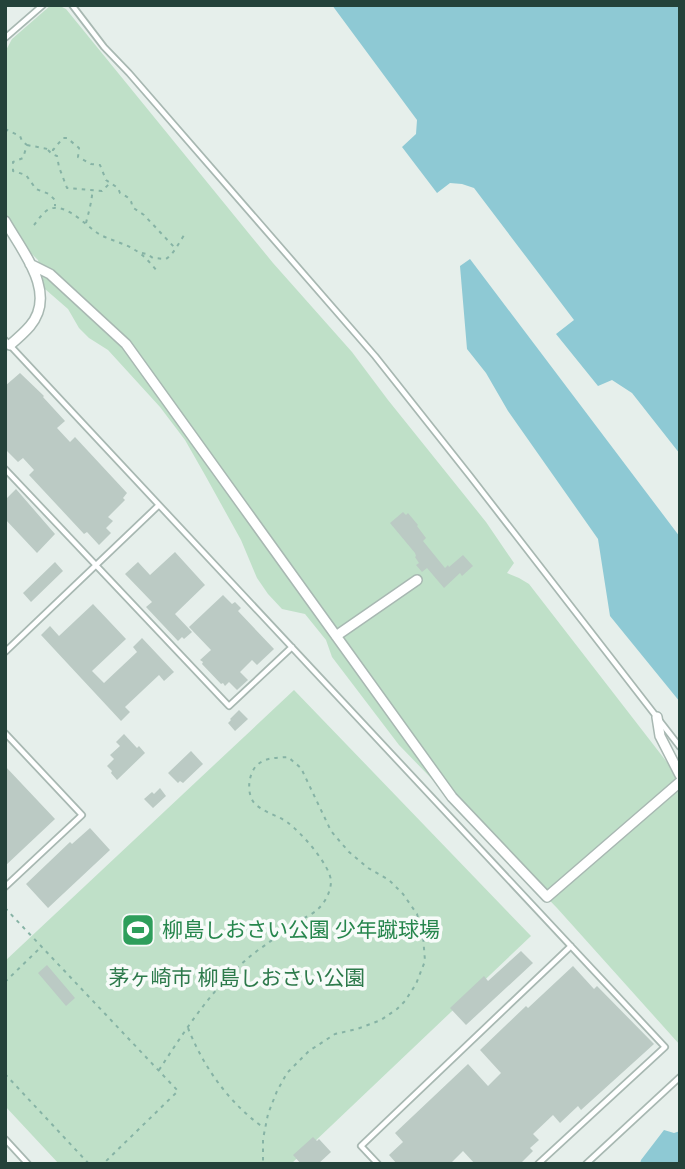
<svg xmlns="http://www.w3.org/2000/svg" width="685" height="1169" font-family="Overpass,'Noto Sans JP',sans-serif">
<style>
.green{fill:#bfe0c8}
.water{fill:#8ec9d4}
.building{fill:#bbcac4}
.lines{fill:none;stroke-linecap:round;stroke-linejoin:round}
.service-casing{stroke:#a8b8b2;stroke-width:8}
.minor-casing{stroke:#a8b8b2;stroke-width:12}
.path{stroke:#86b3a5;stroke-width:2;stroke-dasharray:3.5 5;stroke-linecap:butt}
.service{stroke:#fff;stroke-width:4.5}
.minor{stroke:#fff;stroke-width:9}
.labels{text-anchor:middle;stroke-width:7;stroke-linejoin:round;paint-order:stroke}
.leisure-label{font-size:21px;fill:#27864d;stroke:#f7fbf9;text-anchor:start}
.park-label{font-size:21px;fill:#2d7a4b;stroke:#f7fbf9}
</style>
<rect width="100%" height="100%" fill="#e6efeb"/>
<path class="green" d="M51,5L60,6L66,9L273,263L352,352L388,400L486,522L514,563L507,573L519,578L529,584L680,779V1045L557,908L399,745L332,657L326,640L305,614L282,609L268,594L257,578L241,540L205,475L185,440L160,407L108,350L89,338L79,328L68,309L45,289L38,260L5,228V52L12,39Z
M294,690L531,936L291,1164H59L5,1106V961Z"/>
<path class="water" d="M332,5H680V454L632,393L612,380L598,386L556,334L574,320L474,188L462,184L450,183L437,193L402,147L416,134L417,120Z
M470,259L680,537V702L610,616L598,539L508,411L486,373L467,349L460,266Z
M664,1130L674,1133L680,1131V1164H640L641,1160Z"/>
<path class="building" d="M20,373L44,396L43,397L65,421L57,428L70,442L75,437L127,493L123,498L125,500L108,517L113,521L106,528L111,533L99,545L87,532L84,534L29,475L34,470L23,458L18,462L5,449V386Z
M16,489L55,534L37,553L5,519V500Z
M403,512L406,515L408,513L418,525L417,526L426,538L423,541L445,568L448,565L449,567L463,555L473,566L462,576L460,573L444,588L427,568L422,572L416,565L419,563L415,557L416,556L415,553L390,523Z
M175,552L205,585L175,614L192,632L184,639L182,637L178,641L146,607L152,602L125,574L138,562L150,575Z
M55,562L63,571L31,602L23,593Z
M223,595L232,604L235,602L241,608L238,611L274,649L257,665L252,660L240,672L248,680L237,690L229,682L225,686L223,683L221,684L202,664L203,662L200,660L211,650L189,627Z
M93,604L126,639L92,671L104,683L137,652L133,647L142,638L174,672L164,681L159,675L125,707L130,712L121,721L41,635L50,626L59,636Z
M239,710L248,719L235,731L228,723L231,720L230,719Z
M124,734L137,748L139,746L145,753L117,780L111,773L112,771L107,766L114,759L110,755L120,746L116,742Z
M191,751L203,764L183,783L180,781L178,783L168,773Z
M5,766L55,819L5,866Z
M160,788L166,796L153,808L144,799L152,792L154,794Z
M90,828L110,850L48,908L26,884L70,842L72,844Z
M521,951L533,963L466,1025L450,1008L484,976L488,981Z
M47,965L75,998L66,1006L38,973Z
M573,966L594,989L597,986L654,1044L581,1110L578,1106L560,1123L553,1115L533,1134L539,1140L530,1148L533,1151L520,1164H475L463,1151L450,1164H397L389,1155L403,1142L395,1133L468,1064L488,1086L501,1073L480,1050L526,1006L528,1008Z
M313,1137L317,1141L319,1139L331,1152L318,1164H301L293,1155Z"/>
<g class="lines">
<defs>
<path id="service" d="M72,5L104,47L129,73L375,356L470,476L680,747
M5,38L43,5
M5,340L665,1047L538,1164
M5,469L229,706L292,647
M5,652L159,505
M5,733L82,815L5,887
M5,1139L28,1164
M378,1164L361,1146L571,946
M586,1164L680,1077"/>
<path id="minor" d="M5,221C22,251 58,293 30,326C24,333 17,339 10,345
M30,264L50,274L126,344L452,797L547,897L680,782
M336,636L417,580
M657,717L660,736L680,775"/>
</defs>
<use href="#service" class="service-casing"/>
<use href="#minor" class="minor-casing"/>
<path class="path" d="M5,129L20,136L22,141L27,145L23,158L13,162V171L26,175L36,189L49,194L55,200V206
M27,145L53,150L63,138H67L79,148L78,157L91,164L100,165L106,180L118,188L120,193C128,197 132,199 132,207L144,215L175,248
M48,150L52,154L57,156L59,167L67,188L102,191L110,183
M86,223C88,215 93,197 92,191
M34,225C39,219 45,208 54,208C68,206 86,225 96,232C107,240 123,242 135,250C144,255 151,264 158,272
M142,253L147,254L153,258L166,259C174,254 179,242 185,234
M5,908L178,1091L103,1164
M5,982L41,947
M188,1028C204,1068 229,1103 264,1128
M159,1070C188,1026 217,980 261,948C274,939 286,929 300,921C305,917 313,914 318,909C325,903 331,891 331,881C330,865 301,832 287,822C277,815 265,813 255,804C246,794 248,774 257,765C266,757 277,758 288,757L301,768L331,831L349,852L368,868L389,880L403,894L417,914L423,936L425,961L416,984L405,1001L397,1009L381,1020L357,1029L335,1034L309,1051L287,1073L277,1091L268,1114L263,1139V1164
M5,1074L89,1164"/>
<use href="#service" class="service"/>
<use href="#minor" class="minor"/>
</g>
<defs>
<symbol id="stadium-square" viewBox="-11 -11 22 22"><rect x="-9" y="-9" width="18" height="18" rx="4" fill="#2e9e5b" stroke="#f7fbf9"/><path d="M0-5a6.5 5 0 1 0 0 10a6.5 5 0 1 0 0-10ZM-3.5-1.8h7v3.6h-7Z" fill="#fff"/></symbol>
</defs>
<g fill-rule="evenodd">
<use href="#stadium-square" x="119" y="911" width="38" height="38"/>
</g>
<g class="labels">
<g class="leisure-label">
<text x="162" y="937">柳島しおさい公園 少年蹴球場</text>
</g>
<g class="park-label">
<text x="237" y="985">茅ヶ崎市 柳島しおさい公園</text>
</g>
</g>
<rect width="685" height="1169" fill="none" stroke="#24423a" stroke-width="14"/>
</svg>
